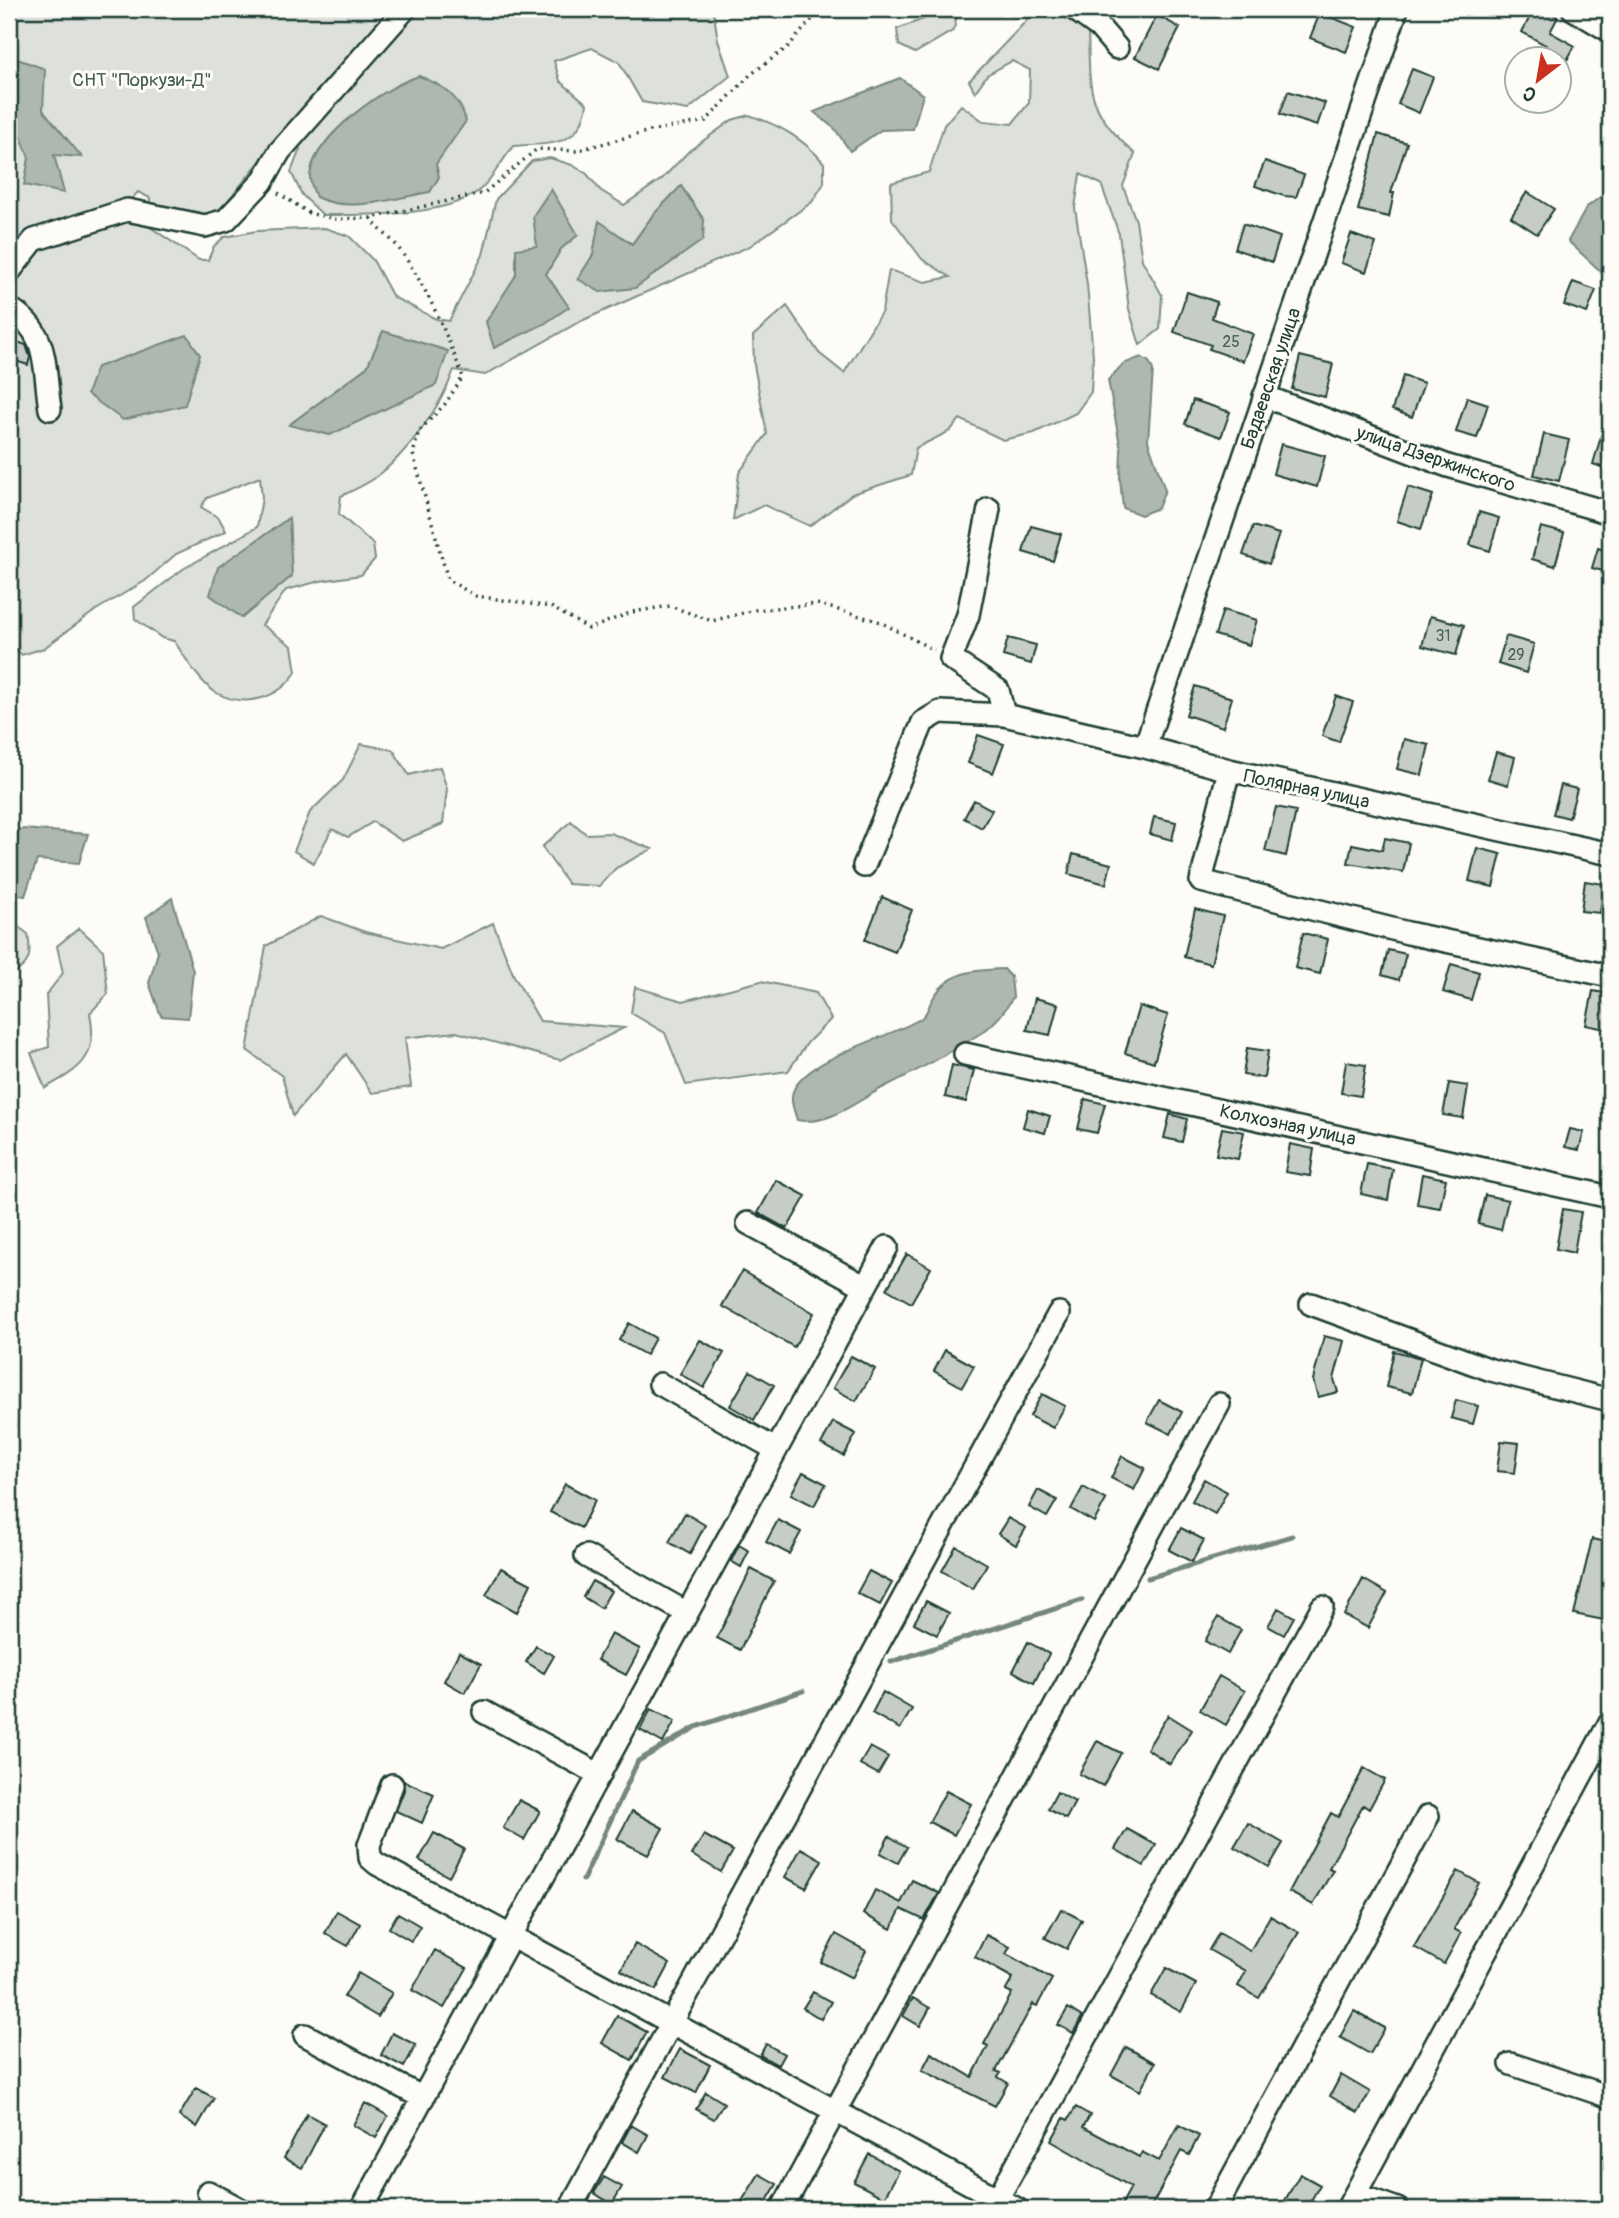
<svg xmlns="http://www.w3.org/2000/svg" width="1619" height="2218" font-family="Pangolin,sans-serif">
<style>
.green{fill:#dde0db;stroke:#7e8e88;stroke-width:2;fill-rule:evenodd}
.water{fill:#aeb8b1;stroke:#75877f;stroke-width:2}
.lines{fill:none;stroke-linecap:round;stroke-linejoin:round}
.stream{stroke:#75877f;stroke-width:5}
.building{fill:#c6cdc7;stroke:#1f3d34;stroke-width:2}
.minor-casing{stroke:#1f3d34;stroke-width:26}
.path{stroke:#1f3d34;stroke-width:3.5;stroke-dasharray:2 5;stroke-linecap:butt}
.minor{stroke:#fdfcf7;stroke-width:21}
.labels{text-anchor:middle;stroke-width:6;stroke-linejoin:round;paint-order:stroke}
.number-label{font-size:16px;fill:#496159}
.park-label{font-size:19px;fill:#455e55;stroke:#fdfcf7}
.street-label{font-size:19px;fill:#1f3d34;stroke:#fdfcf7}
</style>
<rect width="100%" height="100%" fill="#fdfcf7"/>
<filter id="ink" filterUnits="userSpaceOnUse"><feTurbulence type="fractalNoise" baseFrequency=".0143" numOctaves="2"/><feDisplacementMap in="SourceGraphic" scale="14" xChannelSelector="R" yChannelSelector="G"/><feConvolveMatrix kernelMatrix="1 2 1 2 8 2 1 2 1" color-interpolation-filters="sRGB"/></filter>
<g filter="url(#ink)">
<path class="green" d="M9,9H713L718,40L730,76L688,110L642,102L619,62L592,48L554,61L560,81L587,104C580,148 551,143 514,146C501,160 493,180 477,192C443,217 365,215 323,215L302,195L291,172L300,149L283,133L210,223L149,213L150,198L138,192L124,207L93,209L34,233L9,260Z
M929,9H958L954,30L915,53L899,45L897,29L929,17Z
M1060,9L1088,28C1090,93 1085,107 1135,154L1123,186L1136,221L1142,260L1162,295L1160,329L1140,345L1129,309L1119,234L1101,184L1080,174L1075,208L1087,284L1093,356L1091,392L1076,413L1034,433L1003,440L960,419L950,431L916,448L911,475L852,494L810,526L764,505L733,520L739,473L767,434L754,365L753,336L787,306L819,353L844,373L882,311L889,270L925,282L950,277L922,259L892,219L891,183L929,172L944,125L961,105L983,121L1012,124L1029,103L1030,70L1012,61L987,75L975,92L969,81L1028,19Z
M749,115C779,125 803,138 824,163V183L812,202L750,246L579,322L485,375L454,370C441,407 407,454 375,478C365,485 352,491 341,496L339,514L373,544L375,559L361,575L320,581L286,590L262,625L292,646L296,672C279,699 244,709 215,692C199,682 185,657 174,641L162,638L135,619L134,607L183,569L257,527L262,498L260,477L207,498L201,507L219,518L226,531L176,554L145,581L96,610L44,648L22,655L9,644V276L42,243L125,220L147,225L199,260H208L214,246L224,237L257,231L325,228L349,236L373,260L393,297L436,319L449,321L483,255L496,199L532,161L550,158L572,165L587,174L600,190L624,205L662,179L689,151L732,120ZM681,186L704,220L578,279L593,255L599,222L632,244L653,215ZM537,246L561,249L546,274L486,322ZM367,367L330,435L290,424ZM288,518L289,519L291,576L257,542Z
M361,744L393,750L409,775L440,767L447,789L443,824L402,841L373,822L348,837L332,829L314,863L294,851L310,812L343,780Z
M571,821L586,834L610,833L652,849L616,868L599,886L568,884L542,847Z
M321,916L365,932L441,949L493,923L514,976L540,1021L624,1028L560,1060L456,1032L405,1038L411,1087L372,1093L346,1054L293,1116L282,1076L247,1050L266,946Z
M9,920L28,934C32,958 30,964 9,977Z
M79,928L103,950L108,994L90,1013C99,1058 80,1069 45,1088L31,1053L49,1047L46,995L63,973L57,946Z
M761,981L816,993L831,1019L808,1042L788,1071L686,1085L665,1033L631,1013L635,987L683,1001Z"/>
<path class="water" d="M9,56L45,69L43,110L82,157L54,155L64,193L24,185L29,158L20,134L9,138Z
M419,76C442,85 460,96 466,121L436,164L439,177L430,192C394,198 350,214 316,197C314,191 309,182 310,176C313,137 385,86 419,76Z
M900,78L923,95L913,129L881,130L850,151L835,129L814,112Z
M681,186L704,220L703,240L635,288L600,292L578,279L593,255L599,221L632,244L653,215Z
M551,189L578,235L561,249L546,274L569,307L544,324L494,348L486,322L516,275V249L537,246L533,216Z
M1610,190V280L1568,241L1587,207Z
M383,331L448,351L436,385L330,435L289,425L367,367Z
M187,335L200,355L185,405L123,420L87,394L97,367Z
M1141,357L1149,362L1153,370L1148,441L1165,490L1158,508L1141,515L1123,508L1120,479L1121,450L1108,380L1123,364Z
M289,518L292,576L242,618L210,595L218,567Z
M22,829L88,834L79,863L37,860L25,896L9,893V836Z
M172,898L193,971L188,1018L161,1016L149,983L158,952L146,917Z
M1004,969L1011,977L1013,997C1006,1010 994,1025 981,1033C950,1053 919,1070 886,1086C857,1100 831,1126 797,1120C794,1110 789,1099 794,1089C812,1056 889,1038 920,1019C927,1015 928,1008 931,1002C947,971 973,970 1004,969Z"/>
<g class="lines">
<path class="stream" d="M1148,1578L1292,1536
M891,1662L1082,1600
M583,1880L638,1761L696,1727L803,1691"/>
</g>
<path class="building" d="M1534,9H1542L1558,17L1550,32L1575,46L1567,60H1540L1547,46L1522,32Z
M1320,13L1356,27L1346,52L1310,38Z
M1157,15L1180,28L1159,69L1135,57Z
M1412,69L1433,77L1419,113L1398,104Z
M1288,91L1325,103L1317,126L1280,114Z
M1378,134L1407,143L1391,193H1394L1389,217L1358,210Z
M1265,161L1304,175L1296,197L1284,196L1255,186Z
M1527,192L1554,209L1537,234L1511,217Z
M1243,224L1280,237L1272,262L1235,249Z
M1351,234L1376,243L1366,272L1341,263Z
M1573,282L1596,290L1587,313L1564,305Z
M1187,292L1217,302L1212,318L1253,334L1243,361L1209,349L1211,345L1174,332Z
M9,339L26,345L30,357L28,365L9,359Z
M1300,356L1333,364L1325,397L1292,389Z
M1403,376L1424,383L1412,417L1392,410Z
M1467,397L1488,404L1477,438L1456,432Z
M1193,400L1230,412L1221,437L1185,424Z
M1606,419H1610V470L1593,464Z
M1544,434L1569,440L1559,481L1534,475Z
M1281,444L1325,456L1317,487L1273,474Z
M1408,487L1433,495L1421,529L1397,521Z
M1479,512L1499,518L1490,551L1470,545Z
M1031,526L1061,534L1053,561L1023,552Z
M1253,526L1279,534L1269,564L1243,555Z
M1541,527L1564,533L1555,566L1532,559Z
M1598,548L1610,552V573L1592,568Z
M1223,610L1257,620L1249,645L1215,635Z
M1430,616L1464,625L1456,655L1422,646Z
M1506,636L1534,644L1526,673L1498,664Z
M1008,638L1036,645L1031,664L1003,656Z
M1195,686L1232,698L1223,727L1186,715Z
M1336,696L1353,702L1339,742L1322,736Z
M978,735L1004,744L993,773L968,763Z
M1404,739L1429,745L1422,775L1397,769Z
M1496,752L1515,757L1508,785L1488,779Z
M1561,785L1577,789L1569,818L1553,814Z
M974,800L992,810L982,828L964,818Z
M1276,807L1296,811L1286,856L1265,851Z
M1154,817L1176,822L1172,840L1150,834Z
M1385,838L1409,843L1403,872L1348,863L1352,844L1382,850Z
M1477,848L1501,854L1493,887L1469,881Z
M1073,854L1111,864L1106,884L1068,874Z
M1585,881L1604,884L1600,913L1581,911Z
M882,897L912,910L895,952L865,940Z
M1195,909L1223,916L1211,964L1184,957Z
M1303,933L1328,939L1320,974L1295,968Z
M1388,950L1406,954L1399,980L1382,975Z
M1451,964L1479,972L1471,1000L1443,992Z
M1593,991L1610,994V1030L1586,1025Z
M1035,998L1058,1004L1050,1035L1027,1030Z
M1139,1006L1168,1015L1154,1062L1125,1053Z
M1247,1048L1268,1051L1264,1078L1243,1075Z
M1346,1062L1366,1065L1361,1096L1341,1093Z
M952,1065L974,1070L966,1102L945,1097Z
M1449,1083L1468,1086L1463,1118L1443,1115Z
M1085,1099L1105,1104L1097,1133L1078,1129Z
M1028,1109L1050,1116L1045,1133L1023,1127Z
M1170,1114L1187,1119L1182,1142L1164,1138Z
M1222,1128L1244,1132L1238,1159L1216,1155Z
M1570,1129L1584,1132L1579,1150L1565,1147Z
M1290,1144L1314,1149L1310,1176L1285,1172Z
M1367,1164L1393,1169L1388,1200L1361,1194Z
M1422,1174L1446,1179L1440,1208L1417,1204Z
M776,1180L806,1196L787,1229L758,1213Z
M1485,1195L1508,1200L1501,1230L1478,1224Z
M1563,1209L1581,1212L1574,1253L1556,1249Z
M907,1254L931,1268L911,1303L887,1289Z
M742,1271L814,1313L794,1347L722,1306Z
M629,1323L655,1338L646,1355L619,1340Z
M1324,1336L1344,1341L1334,1379L1338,1392L1318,1397L1313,1380Z
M700,1340L724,1353L704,1388L680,1374Z
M945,1350L974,1366L962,1387L934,1371Z
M1394,1351L1421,1358L1412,1393L1386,1387Z
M851,1356L875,1369L856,1401L833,1388Z
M750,1371L774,1385L754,1420L730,1406Z
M1042,1394L1065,1406L1053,1428L1030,1416Z
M1159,1400L1182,1412L1171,1434L1147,1422Z
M1456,1400L1478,1406L1473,1424L1451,1418Z
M833,1422L856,1434L844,1456L821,1444Z
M1501,1441L1519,1443L1515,1473L1497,1471Z
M1122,1456L1145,1468L1134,1490L1111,1478Z
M803,1472L826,1484L814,1506L791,1494Z
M1204,1479L1227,1492L1215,1514L1192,1501Z
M565,1484L595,1500L581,1528L550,1512Z
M1083,1487L1106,1500L1094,1522L1071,1509Z
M1038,1490L1057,1500L1047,1517L1029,1507Z
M685,1513L705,1525L690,1554L669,1542Z
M1008,1518L1026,1528L1016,1545L998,1534Z
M778,1520L801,1532L789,1554L766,1542Z
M1181,1528L1204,1540L1192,1562L1169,1550Z
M1592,1539L1610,1543L1604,1620L1574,1614Z
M739,1545L749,1551L741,1567L731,1561Z
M956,1546L987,1564L973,1589L942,1571Z
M501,1568L531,1584L517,1612L486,1595Z
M751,1569L774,1581L740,1650L717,1638Z
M869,1571L892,1583L880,1605L857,1593Z
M1363,1579L1387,1593L1368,1628L1344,1615Z
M592,1581L611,1591L601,1608L583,1597Z
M926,1601L949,1613L937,1635L914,1623Z
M1278,1608L1294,1617L1284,1635L1268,1626Z
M1218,1617L1241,1630L1228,1654L1205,1641Z
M611,1634L640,1649L626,1675L597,1660Z
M1028,1642L1049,1654L1034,1683L1013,1671Z
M536,1646L554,1656L544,1673L526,1662Z
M459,1652L481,1664L465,1693L444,1681Z
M1219,1676L1245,1691L1226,1725L1200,1710Z
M883,1692L912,1709L900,1729L872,1713Z
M651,1709L675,1721L663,1743L640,1730Z
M1168,1715L1192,1730L1170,1764L1147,1749Z
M1097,1741L1121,1753L1103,1786L1079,1774Z
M870,1747L888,1757L878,1774L860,1764Z
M1364,1768L1385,1780L1369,1809L1363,1805L1329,1868L1333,1870L1313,1905L1289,1892L1331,1813L1338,1817Z
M404,1781L434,1794L422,1823L396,1811L404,1790Z
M946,1791L971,1804L954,1835L929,1822Z
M1057,1792L1075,1802L1066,1819L1048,1809Z
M519,1800L540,1811L524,1840L503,1828Z
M632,1811L663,1828L648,1855L617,1839Z
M1248,1823L1283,1843L1269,1867L1234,1847Z
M1127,1829L1156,1845L1144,1866L1115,1849Z
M434,1833L464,1849L449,1877L419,1860Z
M704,1835L733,1851L721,1872L692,1855Z
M889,1836L907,1847L898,1863L880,1853Z
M801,1848L822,1860L806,1888L785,1877Z
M1458,1871L1479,1883L1454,1929L1461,1933L1444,1964L1414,1947Z
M912,1880L939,1893L924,1920L901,1909L891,1929L863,1914L875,1890L901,1903Z
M1061,1909L1082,1920L1067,1949L1045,1938Z
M337,1911L360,1924L348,1946L325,1933Z
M398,1913L420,1926L411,1941L389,1928Z
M1270,1916L1299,1932L1259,1998L1238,1986L1246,1971L1209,1950L1219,1933L1250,1951Z
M836,1934L866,1951L852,1978L821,1962Z
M986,1935L1010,1947L1006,1954L1052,1979L1037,2006L1033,2004L996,2071L1001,2073L998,2077L1008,2083L995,2106L922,2070L931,2053L972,2077L988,2046L984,2044L1012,1993L1006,1990L1013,1978L975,1957Z
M635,1944L670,1964L656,1990L621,1970Z
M435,1950L467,1968L444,2008L412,1990Z
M1166,1968L1196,1984L1181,2012L1151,1995Z
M358,1973L392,1993L378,2017L344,1997Z
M813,1992L831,2002L821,2019L803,2008Z
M913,1998L930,2008L920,2026L903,2016Z
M1068,2008L1082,2017L1073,2033L1058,2025Z
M1354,2011L1385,2028L1370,2054L1340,2037Z
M617,2016L647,2032L632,2060L602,2043Z
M392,2033L416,2045L404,2067L381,2055Z
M766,2044L784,2054L778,2065L760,2055Z
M1126,2047L1155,2063L1140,2091L1111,2075Z
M680,2049L710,2065L696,2093L665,2077Z
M1341,2075L1370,2092L1358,2113L1330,2096Z
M196,2088L214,2098L197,2127L179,2116Z
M706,2092L724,2103L714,2119L696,2109Z
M365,2103L388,2116L376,2138L353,2125Z
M1076,2107L1090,2115L1083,2127L1139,2157L1142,2152L1159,2161L1179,2125L1199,2136L1189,2155L1181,2151L1150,2209H1119L1131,2187L1051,2141L1064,2118L1068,2120Z
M307,2114L325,2124L302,2168L284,2158Z
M631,2125L648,2135L639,2152L622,2142Z
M869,2154L899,2171L884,2198L854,2182Z
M759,2174L777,2184L762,2209L742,2201Z
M1300,2174L1320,2185L1306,2209H1280Z
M604,2177L622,2187L612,2204L594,2193Z"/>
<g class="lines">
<defs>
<path id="minor" d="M1074,9L1099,27L1117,48
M1573,9L1610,31
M9,272L34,240L127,210L205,226L226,220L262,182L280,151L405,9
M9,308C50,333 43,365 50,409
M1264,396L1448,466L1610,513
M989,509L968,615L951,659L998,690L1004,715
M1145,747L1397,9
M1229,770L1201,881L1408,933L1610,976
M864,866L923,722L940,712L1004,715L1145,747L1229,770L1610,854
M965,1054L1610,1197
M748,1223L864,1286
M1311,1304L1491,1370L1610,1400
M660,1384L775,1449
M586,1556L687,1613
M484,1712L600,1775
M392,1785L369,1845L370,1858L377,1864L1017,2209
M305,2035L423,2098
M1511,2064L1610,2097
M208,2192L240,2209
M1355,2194L1397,2209
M362,2209L887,1247
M570,2209L1059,1313
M782,2209L1219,1404
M992,2209L1322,1607
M1215,2209L1428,1816
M1347,2209L1610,1722"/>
</defs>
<use href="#minor" class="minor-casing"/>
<path class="path" d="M278,193L309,213L333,219L371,218L484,193L537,149L575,151L650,131L706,121L750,75L788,47L821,9
M371,218C379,231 392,238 400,250C428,289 446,333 463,377L445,404L419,431L413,454L448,580L476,596L551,607L589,629L632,612L670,606L712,621L755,610L817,604L878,621L934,650"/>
<use href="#minor" class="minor"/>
</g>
</g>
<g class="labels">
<g class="number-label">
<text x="1231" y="347">25</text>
<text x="1443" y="641">31</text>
<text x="1516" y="660">29</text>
</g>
<g class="park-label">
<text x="142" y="86">СНТ "Поркузи-Д"</text>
</g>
<g class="street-label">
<text transform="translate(1270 378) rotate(-71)" y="7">Бадаевская улица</text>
<text transform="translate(1436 458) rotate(19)" y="7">улица Дзержинского</text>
<text transform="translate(1307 788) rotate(12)" y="7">Полярная улица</text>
<text transform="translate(1288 1124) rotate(12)" y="7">Колхозная улица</text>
</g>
</g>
<rect width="1619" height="2218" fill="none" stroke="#fdfcf7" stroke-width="35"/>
<rect x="18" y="18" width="1584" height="2183" fill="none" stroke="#1f3d34" stroke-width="2.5" filter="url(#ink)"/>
<g transform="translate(1538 80) rotate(211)"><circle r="33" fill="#fdfcf7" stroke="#a4b0a9" stroke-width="2"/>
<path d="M0-5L12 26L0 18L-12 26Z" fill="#c8321e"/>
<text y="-10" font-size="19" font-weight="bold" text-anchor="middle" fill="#1f3d34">С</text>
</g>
</svg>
